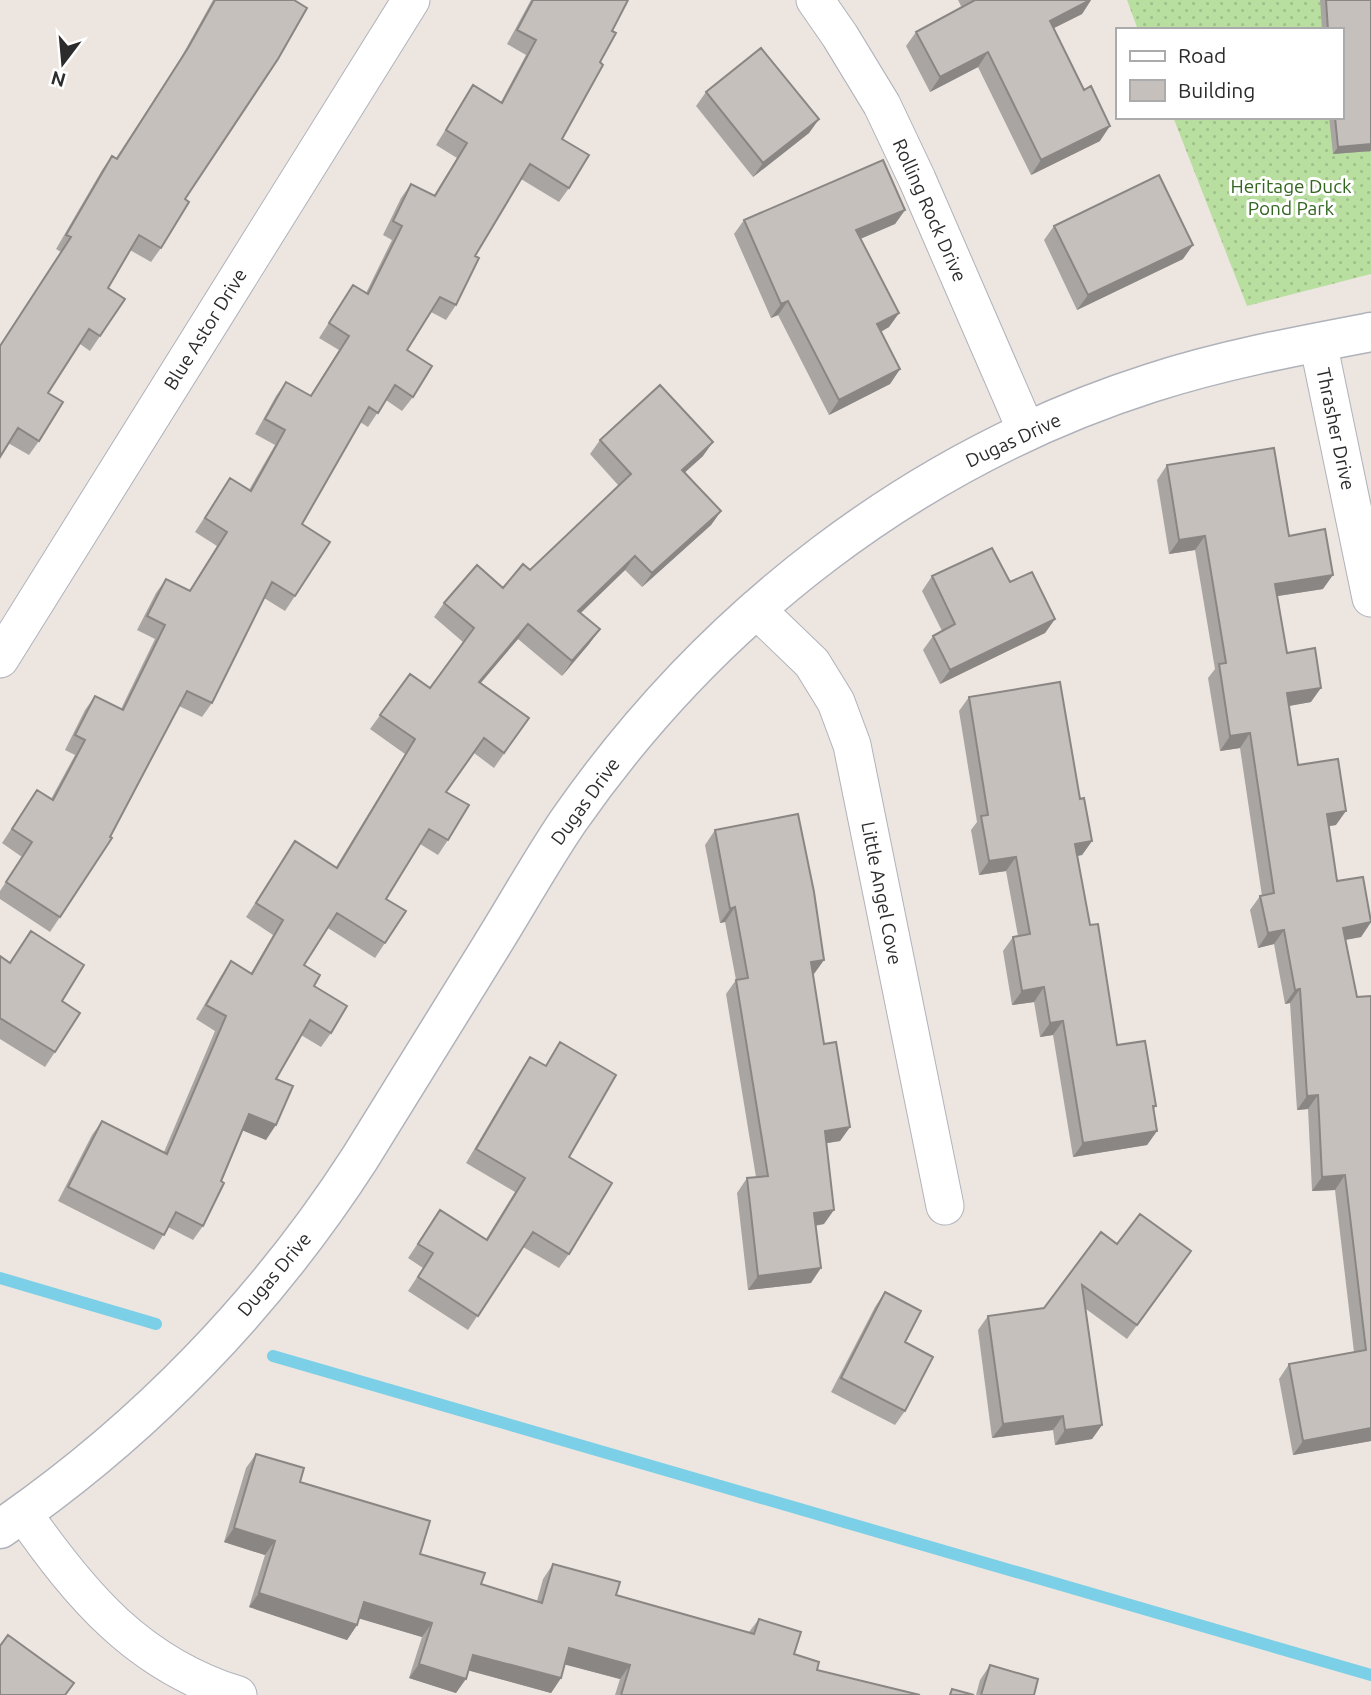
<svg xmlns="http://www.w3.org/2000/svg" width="1371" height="1695" font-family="Ubuntu,sans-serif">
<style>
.grass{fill:url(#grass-dots)}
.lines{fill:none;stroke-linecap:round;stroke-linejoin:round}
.stream{stroke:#7bcfe6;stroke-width:12}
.minor-casing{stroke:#b0b2bb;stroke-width:39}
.tertiary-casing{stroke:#b0b2bb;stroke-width:41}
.minor{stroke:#fff;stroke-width:37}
.tertiary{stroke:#fff;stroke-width:38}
.wall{fill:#a9a5a2}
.shaded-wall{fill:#8a8684}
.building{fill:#c5c0bc;stroke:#8a8684;stroke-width:2}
.labels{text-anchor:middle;stroke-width:6;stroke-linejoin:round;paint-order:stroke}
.park-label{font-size:19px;fill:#326520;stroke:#fff}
.street-label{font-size:19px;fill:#2c2c2c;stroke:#fff}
</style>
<defs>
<pattern id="grass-dots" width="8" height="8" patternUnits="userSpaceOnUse" patternTransform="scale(1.75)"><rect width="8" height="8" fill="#b9dfa0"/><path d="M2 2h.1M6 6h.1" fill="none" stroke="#9fc08a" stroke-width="1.8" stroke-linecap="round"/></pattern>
</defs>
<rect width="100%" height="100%" fill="#ede6e0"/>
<path class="grass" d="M1127,0H1371V274L1247,306L1173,117H1341V30H1138Z"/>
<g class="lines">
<path class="stream" d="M0,1278L156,1324
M273,1356L1371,1675"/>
<defs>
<path id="minor" d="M815,0L840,36L882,105L917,179L1026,430
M1318,342L1371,598
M756,609L812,663L836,702L852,745L945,1206
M0,659L411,0
M23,1513C81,1596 138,1664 238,1695"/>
<path id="tertiary" d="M0,1529C143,1431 266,1304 360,1158C403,1088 447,1018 490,948C517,905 541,861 569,820C711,616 914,459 1151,383C1222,360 1297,346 1371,332"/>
</defs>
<use href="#minor" class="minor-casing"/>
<use href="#tertiary" class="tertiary-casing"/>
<use href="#minor" class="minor"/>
<use href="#tertiary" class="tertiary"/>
</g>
<path class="wall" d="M213,0H294L185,199L161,248L151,262L130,250L108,288L125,299L90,351L80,344L48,393L39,441L29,455L8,443L0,457V345L61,252L56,249L102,170L112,156L116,158L178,63Z
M531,0H628L612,31L600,62L562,139L569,188L559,202L521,179L475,256L456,305L446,320L431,312L407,350L413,397L402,411L386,400L368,427L360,422L302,524L295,596L285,611L264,598L212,703L202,717L179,706L60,917L50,932L0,899V891L22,857L2,843L37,790L51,799L75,755L65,750L85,710L95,696L121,709L155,639L137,630L156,593L166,579L189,591L217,546L195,532L230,478L249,490L275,445L255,434L276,396L286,382L310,396L339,350L319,338L353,285L366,293L392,240L383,235L401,198L411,184L434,195L457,158L436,145L473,85L501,102L526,55L507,44Z
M958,0H1091L1082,14L1054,28L1100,141L1031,175L978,67L930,92L906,46L916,32L962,8Z
M1320,0H1371V151L1333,154L1329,117H1341V30H1322Z
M706,92L819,119L809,133L753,177L696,106Z
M905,210L895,224L860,239L899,313L889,327L881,332L900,369L890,384L829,415L778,315L771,318L734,234L744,220Z
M1054,226L1183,259L1077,310L1044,240Z
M600,440L703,456L685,472L721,511L711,525L642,587L625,570L581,613L600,629L589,644L562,676L518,639L480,683L529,718L494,768L474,753L446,792L448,840L438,855L420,844L386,899L385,943L375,958L328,928L304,965L314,986L331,1033L321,1047L301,1035L276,1079L266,1140L243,1130L203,1226L193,1240L168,1227L154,1250L58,1201L92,1135L102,1121L164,1152L215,1031L196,1019L221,976L231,961L251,973L273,935L246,917L295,841L336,867L405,754L370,729L410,674L430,688L463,642L434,617L444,603L503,588L530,570L619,486L590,454Z
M1167,465L1289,536L1323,589L1277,596L1287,653L1311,702L1289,706L1298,765L1336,825L1329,826L1337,881L1371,922L1361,937L1345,940L1357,997L1371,996V1441L1293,1455L1279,1379L1289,1364L1354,1352L1335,1190L1312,1191L1308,1109L1297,1110L1290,1003L1285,1004L1274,944L1258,948L1250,910L1260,896H1262L1240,748L1220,751L1208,678L1215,669L1195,550L1169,554L1157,480Z
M932,576L1010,582L1055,619L1045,633L940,684L923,650L933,636L942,631L922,591Z
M969,697L1080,799L1092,841L1082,855L1077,856L1090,925L1117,1045L1156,1106L1153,1110L1157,1131L1147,1145L1073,1157L1053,1035L1040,1037L1034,1002L1012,1005L1003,951L1013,937L1018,936L1006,871L979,875L971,830L977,822L959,711Z
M715,830L824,960L813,974L824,1044L850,1127L840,1141L827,1143L824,1224L815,1226L811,1283L748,1290L737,1193L747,1178L756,1177L726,994L736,980L725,922L720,923L705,845Z
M31,931L62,1001L55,1052L45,1067L0,1039V956L10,962Z
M560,1042L569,1157V1254L559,1268L523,1247L468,1330L408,1291L423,1268L408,1258L440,1210L486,1239L515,1192L466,1163L520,1072L530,1057L545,1066Z
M1117,1244L1191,1251L1127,1339L1086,1309L1102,1425L1092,1439L1055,1445L1053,1430L992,1438L978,1330L988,1316L1044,1308Z
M885,1292L905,1342V1411L895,1425L831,1392L875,1307Z
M256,1454L300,1482L420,1554L481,1584L537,1601L543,1579L553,1564L616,1595L749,1632L759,1619L794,1654L817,1670L920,1695H615L620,1679L565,1664L561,1678L551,1693L468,1670L456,1693L409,1678L422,1637L359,1618L357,1625L347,1640L249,1607L265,1555L224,1542L246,1468Z
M990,1665L1034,1695H976L980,1680Z"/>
<path class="shaded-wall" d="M1091,0L1082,14L1040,35L1050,21Z
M988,52L978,67L930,92L940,77Z
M819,119L809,133L753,177L763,163Z
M1110,126L1100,141L1031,175L1041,160Z
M1371,144V151L1333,154L1338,147Z
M905,210L895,224L846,245L856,230Z
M1193,245L1183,259L1077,310L1088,295Z
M788,301L778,315L771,318L781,304Z
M899,313L889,327L867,339L877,324Z
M900,369L890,384L829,415L839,400Z
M713,442L703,456L672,484L682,470Z
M721,511L711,525L642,587L652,573Z
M1205,536L1195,550L1169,554L1179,540Z
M635,556L625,570L568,625L578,611Z
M1333,575L1323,589L1265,598L1275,584Z
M1055,619L1045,633L940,684L950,670Z
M528,624L518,639L469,697L479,682Z
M600,629L589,644L562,676L572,661Z
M1321,688L1311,702L1277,708L1287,693Z
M1250,733L1240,748L1220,751L1230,736Z
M1346,811L1336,825L1317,828L1327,814Z
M1092,841L1082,855L1065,858L1075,844Z
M1016,857L1006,871L979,875L989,861Z
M735,907L725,922L720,923L730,909Z
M1371,922L1361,937L1333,942L1343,928Z
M1284,930L1274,944L1258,948L1268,933Z
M824,960L814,974L801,976L811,962Z
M1044,987L1034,1002L1012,1005L1022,991Z
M1300,989L1290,1003L1285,1004L1295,990Z
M1063,1021L1053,1035L1040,1037L1050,1023Z
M1318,1095L1308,1109L1297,1110L1307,1096Z
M249,1114L276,1125L266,1140L239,1129Z
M850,1127L840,1141L815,1145L825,1131Z
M1157,1131L1147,1145L1073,1157L1083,1143Z
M1345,1175L1335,1190L1312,1191L1322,1177Z
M834,1210L824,1224L803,1227L814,1213Z
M821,1268L811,1283L748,1290L758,1276Z
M1063,1416L1053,1430L992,1438L1003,1424Z
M1102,1425L1092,1439L1055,1445L1065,1430Z
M1371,1428V1441L1293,1455L1303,1441Z
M234,1528L275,1541L265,1555L224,1542Z
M259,1593L357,1625L347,1640L249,1607Z
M364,1602L432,1623L422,1637L354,1617Z
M569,1648L630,1665L620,1679L559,1663Z
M473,1655L561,1678L551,1693L463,1669Z
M419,1664L466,1679L456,1693L409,1678Z"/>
<path class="building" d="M215,0H294L307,8L278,59L185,199L189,202L161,248L139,235L108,288L125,299L100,336L89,329L48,393L63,402L39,441L18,428L0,457V346L71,237L66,235L112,156L117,159L188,48Z
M533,0H628L612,31L616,33L600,62L603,65L562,139L589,155L569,188L530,164L475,256L479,258L456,305L440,297L407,350L432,366L413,397L395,385L378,413L369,407L302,524L330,542L295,596L272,582L212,703L187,691L110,837L112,838L60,917L6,882L32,842L12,829L37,790L53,800L85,740L75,735L95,696L123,710L165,625L147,616L166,579L190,591L227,532L205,518L230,478L251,491L285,430L265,419L286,382L311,396L349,336L329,323L353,285L368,294L402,226L393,221L411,184L435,196L467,143L446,130L473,85L502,103L536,40L517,30Z
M975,0H1090L1050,21L1084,90L1091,86L1110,126L1041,160L988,52L940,77L916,32Z
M1326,0H1371V144L1338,147L1335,117H1341V30H1328Z
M761,48L819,119L763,163L706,92Z
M883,160L905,210L856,230L899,313L877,324L900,369L839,400L788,301L781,304L744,220Z
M1159,175L1193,245L1088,295L1054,226Z
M660,385L713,442L682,470L721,511L652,573L635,556L578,611L600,629L572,661L528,624L479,682L529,718L504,753L484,738L446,792L469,805L448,840L429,829L386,899L406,911L385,943L337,913L304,965L320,975L314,986L347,1006L331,1033L310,1020L276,1079L293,1086L276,1125L249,1114L221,1181L224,1183L203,1226L176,1212L164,1235L68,1187L102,1121L167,1154L226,1016L206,1005L231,961L252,974L283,920L256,903L295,841L337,868L415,739L380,715L410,674L430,688L474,628L444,603L477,565L503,588L523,564L530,570L631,474L600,440Z
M1274,448L1289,536L1325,529L1333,575L1275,584L1287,653L1315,648L1321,688L1287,693L1298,765L1338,759L1346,811L1327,814L1337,881L1363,877L1371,922L1343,928L1357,997L1371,996V1428L1303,1441L1289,1364L1366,1350L1345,1175L1322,1177L1318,1095L1307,1096L1300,989L1295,990L1284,930L1268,933L1260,896L1274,893L1250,733L1230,736L1219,664L1226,663L1205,536L1179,540L1167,465Z
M992,548L1010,582L1032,572L1055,619L950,670L933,636L955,624L932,576Z
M1060,682L1080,799L1084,798L1092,841L1075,844L1090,925L1098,924L1117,1045L1145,1041L1156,1106H1153L1157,1131L1083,1143L1063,1021L1050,1023L1044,987L1022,991L1013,937L1030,934L1016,857L989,861L981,816L988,815L969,697Z
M798,814L814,892L824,960L811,962L824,1044L836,1042L850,1127L825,1131L834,1210L814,1213L821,1268L758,1276L747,1178L768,1176L736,980L748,978L735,907L730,909L715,830Z
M31,931L84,965L62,1001L80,1013L55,1052L0,1018V956L10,963Z
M560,1042L616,1075L569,1157L612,1183L569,1254L533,1232L478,1316L418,1277L433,1253L418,1244L440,1210L487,1240L525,1178L476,1149L530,1057L546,1066Z
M1140,1214L1191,1251L1137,1325L1082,1285L1102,1425L1065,1430L1063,1416L1003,1424L988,1316L1044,1308L1101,1232L1117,1244Z
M885,1292L921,1311L905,1342L933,1357L905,1411L841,1378Z
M256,1454L304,1468L300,1482L430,1521L420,1554L485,1573L481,1584L542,1603L553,1564L620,1582L616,1595L754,1634L759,1619L801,1632L794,1654L819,1662L817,1670L920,1695H621L630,1665L569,1648L561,1678L473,1655L466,1679L419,1664L432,1623L364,1602L357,1625L259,1593L275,1541L234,1528Z
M8,1635L74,1683L65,1695H0V1646Z
M990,1665L1038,1679L1034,1695H981Z
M952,1689L974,1695H950Z"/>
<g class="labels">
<g class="park-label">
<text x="1291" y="193">Heritage Duck<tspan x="1291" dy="22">Pond Park</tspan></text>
</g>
<g class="street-label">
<text transform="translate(930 210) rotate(66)" y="7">Rolling Rock Drive</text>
<text transform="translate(205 329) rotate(-58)" y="7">Blue Astor Drive</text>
<text transform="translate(1336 429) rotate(78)" y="7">Thrasher Drive</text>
<text transform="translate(1013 440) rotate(-25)" y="7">Dugas Drive</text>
<text transform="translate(585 801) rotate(-54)" y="7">Dugas Drive</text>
<text transform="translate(882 893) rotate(79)" y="7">Little Angel Cove</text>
<text transform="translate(274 1274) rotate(-50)" y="7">Dugas Drive</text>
</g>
</g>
<rect x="1116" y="28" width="228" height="91" fill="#ffffff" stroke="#ababab" stroke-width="2"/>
<rect x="1130" y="51" width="35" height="10" fill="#ffffff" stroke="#ababab" stroke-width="2"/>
<text x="1178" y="63" font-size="21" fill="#2c2c2c">Road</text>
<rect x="1130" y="80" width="35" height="21" fill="#c5c0bc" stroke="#ababab" stroke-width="2"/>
<text x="1178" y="98" font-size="21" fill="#2c2c2c">Building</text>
<g transform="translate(63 63) rotate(196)" stroke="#ffffff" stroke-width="5" paint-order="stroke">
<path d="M0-5L12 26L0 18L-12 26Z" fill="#2c2c2c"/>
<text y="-10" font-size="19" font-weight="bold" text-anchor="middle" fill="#2c2c2c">N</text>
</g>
</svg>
